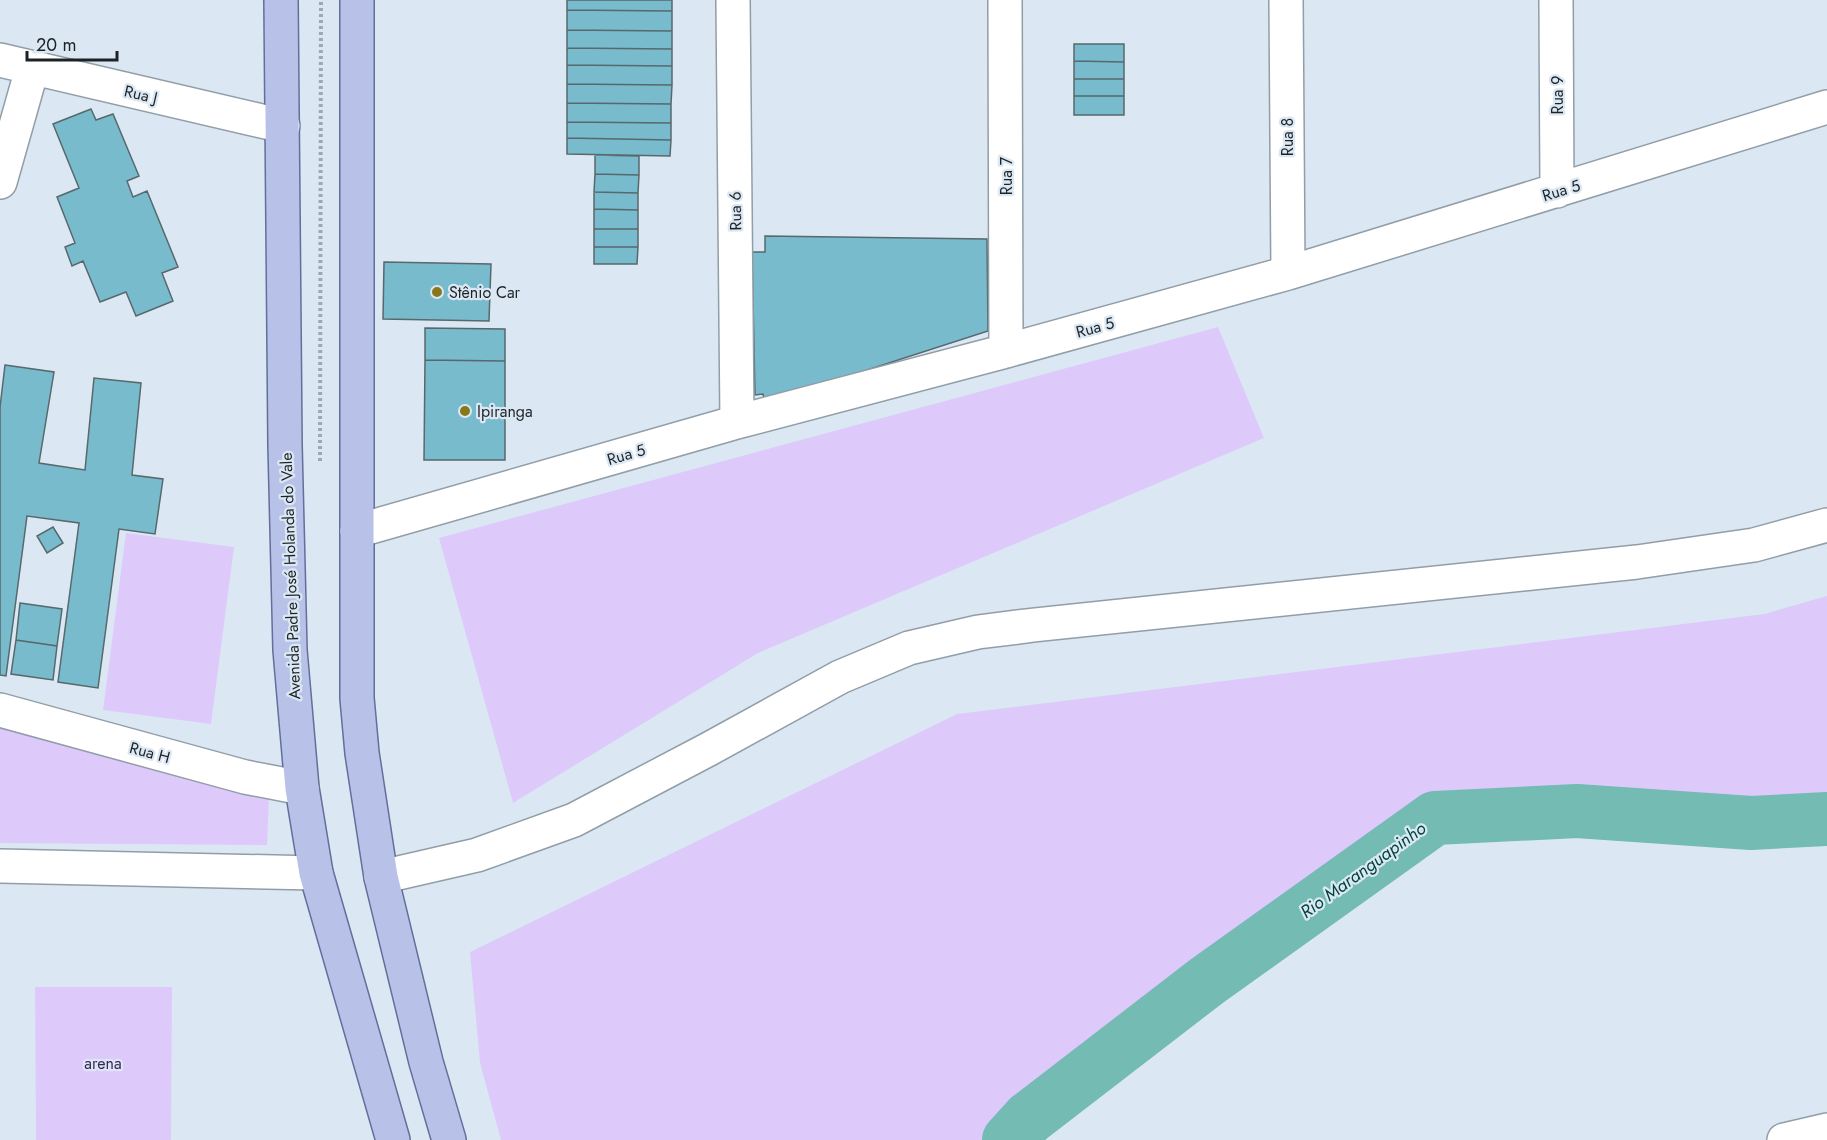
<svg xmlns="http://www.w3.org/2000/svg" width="1827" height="1140" font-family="Jost,sans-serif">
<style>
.green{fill:#ddcafb}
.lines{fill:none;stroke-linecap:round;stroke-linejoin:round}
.river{stroke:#73bbb3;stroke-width:54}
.building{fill:#77bbcd;stroke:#58686c;stroke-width:1.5}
.street-casing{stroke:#919ea8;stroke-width:36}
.primary-casing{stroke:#636f9a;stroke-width:36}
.path{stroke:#9da8b0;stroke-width:4;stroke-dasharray:3 3;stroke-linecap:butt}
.street{stroke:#fff;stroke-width:33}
.primary{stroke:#b8c1e8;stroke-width:33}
.poi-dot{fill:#87781c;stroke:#dbe8f3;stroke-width:2}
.labels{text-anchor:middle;stroke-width:4.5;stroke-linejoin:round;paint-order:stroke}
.street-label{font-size:16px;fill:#1d2226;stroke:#dbe8f3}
.poi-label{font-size:16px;fill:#1d2226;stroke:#dbe8f3;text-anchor:start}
.park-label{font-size:16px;fill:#3e225e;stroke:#dbe8f3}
.water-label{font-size:18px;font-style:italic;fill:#00443f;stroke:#dbe8f3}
</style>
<rect width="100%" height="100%" fill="#dbe8f3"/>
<path class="green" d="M1218,327L1264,438L758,653L513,803L439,538Z
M126,533L234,547L211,724L103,710Z
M1827,596V819L1751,823L1577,811L1435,818L1207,981L1029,1118L1009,1140H501L480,1063L470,952L957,714L1764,614Z
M0,726L269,798L267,845L0,843Z
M35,987H172L171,1140H36Z"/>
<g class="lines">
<path class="river" d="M1009,1140L1029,1118L1207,981L1435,818L1577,811L1751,823L1827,819"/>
</g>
<path class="building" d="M567,0H672V11L567,10Z
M567,10L672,11V31L567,30Z
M567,30L672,31V49L567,48Z
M1074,44H1124V62L1074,61Z
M567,48L672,49V66L567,65Z
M1074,61L1124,62V79H1074Z
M567,65L672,66V85L567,84Z
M1074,79H1124V96H1074Z
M567,84L672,85L671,104L567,103Z
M1074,96H1124V115H1074Z
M567,103L671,104V123L567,122Z
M91,109L96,120L113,114L139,176L127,181L133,197L147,191L178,267L162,273L173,301L136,316L126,292L100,302L83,261L72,266L65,247L75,243L57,197L79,188L53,124Z
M567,122L671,123V140L567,138Z
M567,138L671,140L670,156L567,154Z
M595,155L639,156V175L595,174Z
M595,174L639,175L638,193L594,192Z
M594,192L638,193V210L594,209Z
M594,209L638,210V229H594Z
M594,229H638V247H594Z
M765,236L987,239L988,331L765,403L763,394L755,395L752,252H765Z
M594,247H638L637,264H594Z
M384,262L491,264L489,321L383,319Z
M425,328L505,329V361L425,360Z
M425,360L505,361V460H424Z
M5,365L54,372L39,463L85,470L94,378L141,383L132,475L163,479L155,534L119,529L98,688L58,682L79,523L27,516L6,676L0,675V407Z
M53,527L63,543L47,553L37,536Z
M20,603L62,609L57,646L16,640Z
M16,640L57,646L53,680L11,674Z"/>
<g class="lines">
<defs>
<path id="street" d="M733,0L737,422
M1005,0L1006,351
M1286,0L1288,273
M1556,0L1557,191
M0,60L283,126
M0,182L32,69
M357,531L737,422L1006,351L1288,273L1827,107
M0,710L245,777L302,788
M0,866L316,873
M381,877L477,855L574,820L709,749L840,677L909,648L978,632L1034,625L1637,562L1754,545L1827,525
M1784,1140L1827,1130"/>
<path id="primary" d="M281,0L285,445L290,650L302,788L316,873L393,1140
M357,0V698L362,753L381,877L426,1062L449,1140"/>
</defs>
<use href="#street" class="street-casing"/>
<use href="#primary" class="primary-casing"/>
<path class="path" d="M320,461L321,0"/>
<use href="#street" class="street"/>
<use href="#primary" class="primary"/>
</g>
<g class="poi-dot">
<circle cx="437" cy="292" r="6"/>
<circle cx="465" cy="411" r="6"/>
</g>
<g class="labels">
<g class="street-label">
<text transform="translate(141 94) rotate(13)" y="6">Rua J</text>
<text transform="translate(1557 95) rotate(-90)" y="6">Rua 9</text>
<text transform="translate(1287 137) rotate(-90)" y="6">Rua 8</text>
<text transform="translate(1006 176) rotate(-90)" y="6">Rua 7</text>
<text transform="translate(1561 190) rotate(-17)" y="6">Rua 5</text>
<text transform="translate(735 211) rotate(-91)" y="6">Rua 6</text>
<text transform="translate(1095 327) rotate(-15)" y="6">Rua 5</text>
<text transform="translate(626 454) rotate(-16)" y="6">Rua 5</text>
<text transform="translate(290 576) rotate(-92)" y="6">Avenida Padre José Holanda do Vale</text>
<text transform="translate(150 752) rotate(15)" y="6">Rua H</text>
</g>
<g class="poi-label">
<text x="449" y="298">Stênio Car</text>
<text x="477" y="417">Ipiranga</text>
</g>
<g class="park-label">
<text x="103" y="1069">arena</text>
</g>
<g class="water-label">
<text transform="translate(1363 870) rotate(-36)" y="6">Rio Maranguapinho</text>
</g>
</g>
<path d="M27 51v9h90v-9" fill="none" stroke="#1d2226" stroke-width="3"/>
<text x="36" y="51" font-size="18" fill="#1d2226" stroke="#dbe8f3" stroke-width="4.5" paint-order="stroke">20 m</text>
</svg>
